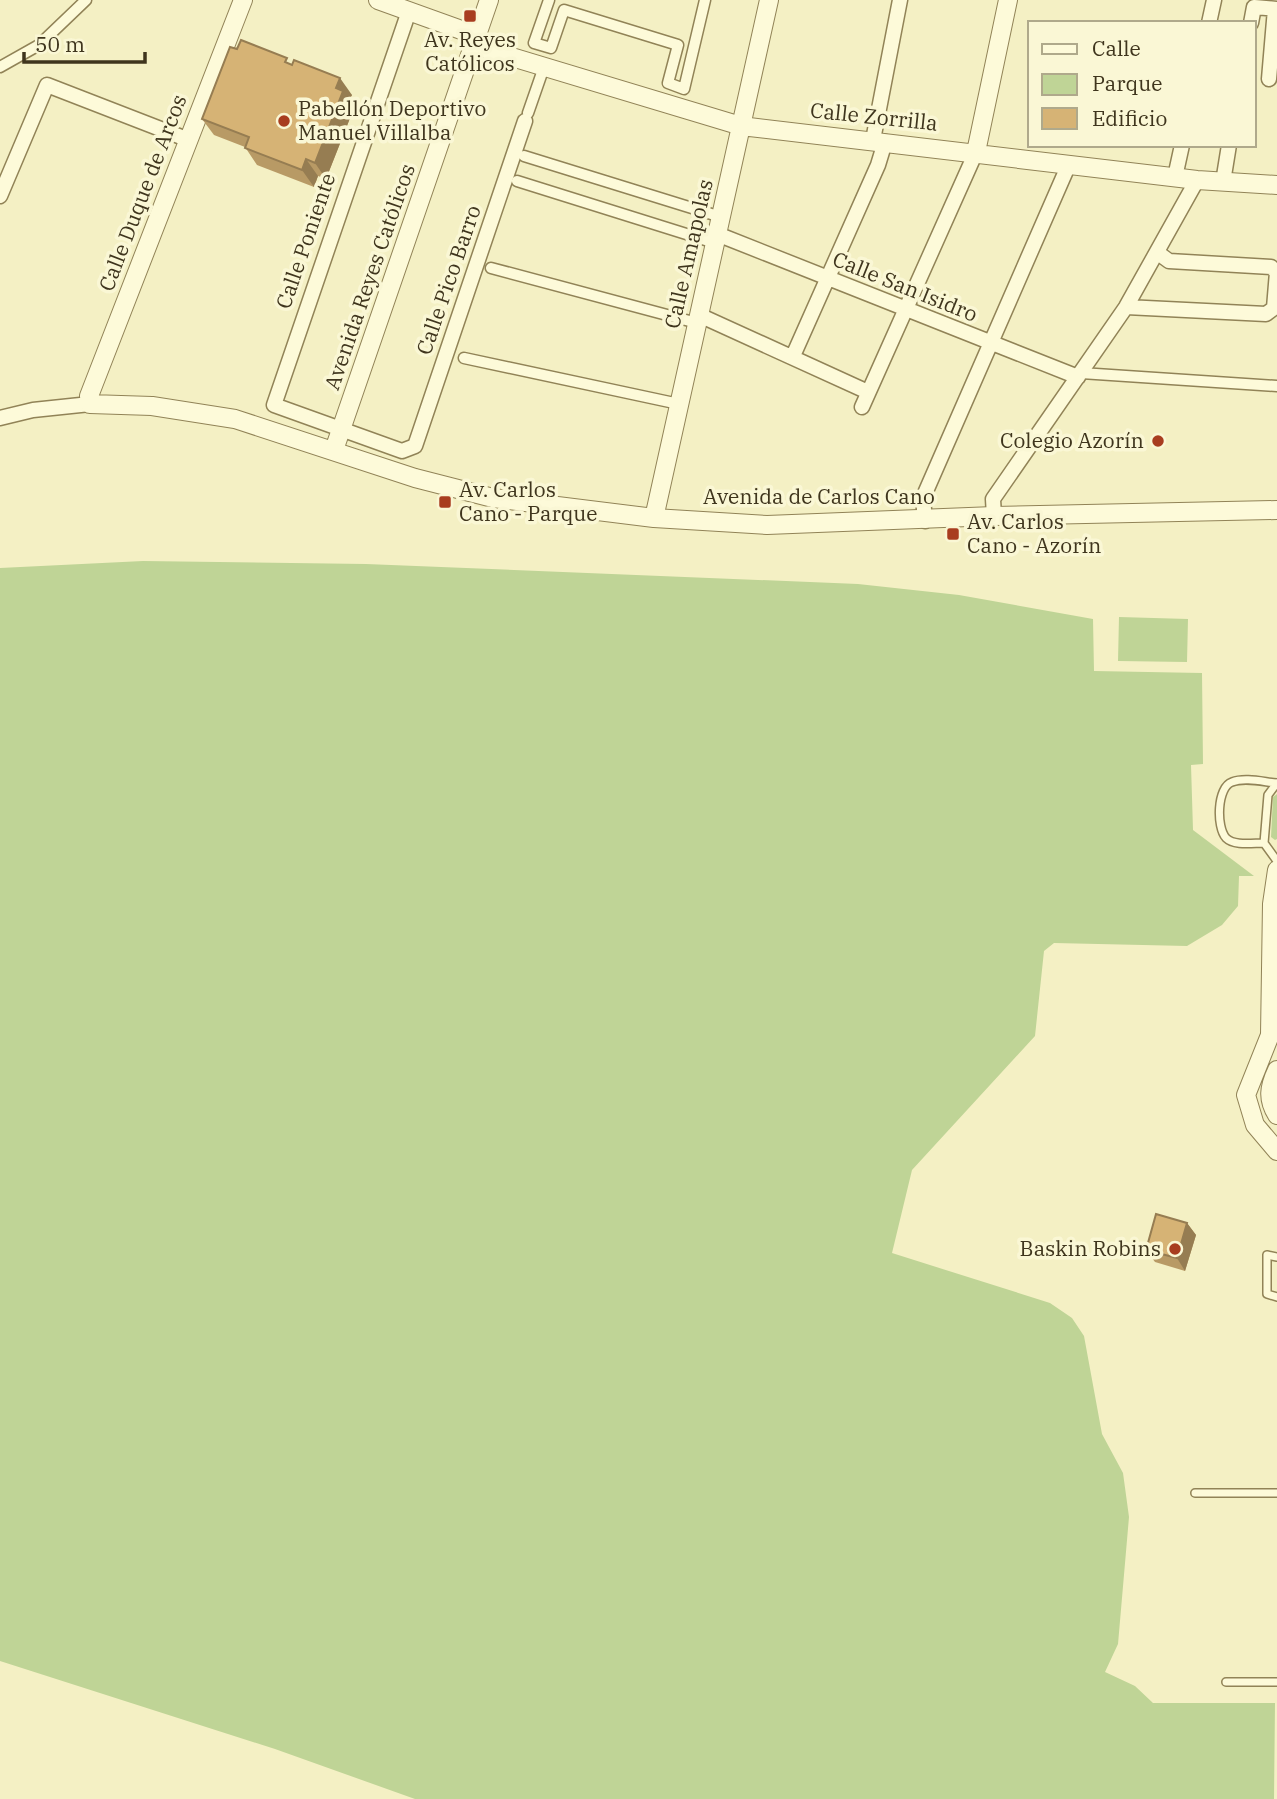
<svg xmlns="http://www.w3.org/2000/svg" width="1277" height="1799" font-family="'IBM Plex Serif',serif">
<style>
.green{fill:#bfd496}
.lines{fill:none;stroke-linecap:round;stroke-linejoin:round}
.service-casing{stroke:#918357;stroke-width:10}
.pedestrian-casing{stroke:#918357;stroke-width:13}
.minor-casing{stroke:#918357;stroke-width:17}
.tertiary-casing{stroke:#918357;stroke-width:20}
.service{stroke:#fdfad9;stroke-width:7}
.pedestrian{stroke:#fdfad9;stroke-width:10}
.minor{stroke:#fdfad9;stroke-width:14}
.tertiary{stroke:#fdfad9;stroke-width:18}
.wall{fill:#b89a65}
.shaded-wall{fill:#967d52}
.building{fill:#d6b375;stroke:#967d52;stroke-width:2}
.poi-dot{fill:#a83d1f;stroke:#faf7d5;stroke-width:2.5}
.labels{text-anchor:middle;stroke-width:7;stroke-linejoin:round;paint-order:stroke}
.poi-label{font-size:21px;fill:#3f351d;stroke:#faf7d5;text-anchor:start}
.street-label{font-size:21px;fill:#3f351d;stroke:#faf7d5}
</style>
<rect width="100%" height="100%" fill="#f4f0c4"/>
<path class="green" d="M143,561L366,564L858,584L959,595L1093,619L1094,671L1202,673L1203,764L1191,765L1193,830L1254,876H1239L1238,906L1222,925L1187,946L1054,943L1044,951L1035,1036L912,1170L892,1253L1050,1303L1072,1318L1084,1336L1102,1434L1123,1473L1129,1517L1118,1644L1105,1672L1135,1686L1153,1703H1275L1274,1799H415L275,1749L0,1661V568Z
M1119,617L1188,619L1187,662L1118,661Z
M1277,794V839L1275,840L1271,837L1273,797Z"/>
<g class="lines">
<defs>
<path id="service" d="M1277,783L1268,795L1264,843L1277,861
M1264,843C1252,843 1234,846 1226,838C1216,827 1217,787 1232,782C1245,777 1264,782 1277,783
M1277,1257L1267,1255V1294L1277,1297
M1195,1493H1277
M1226,1682H1277"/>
<path id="pedestrian" d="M549,0L534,43L551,48L564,10L678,45L668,83L684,89L705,0
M0,67L39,45L86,0
M528,113L544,67
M524,156L721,217
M517,181L715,243
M491,268L697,323
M464,358L679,404
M1081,373L1277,386"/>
<path id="minor" d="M409,11L274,405L402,451L415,446L525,121
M1209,23L1214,0
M1251,23L1254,7L1277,9
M1269,79L1275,9
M873,140L900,0
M1175,177L1182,145
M1223,182L1229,145
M0,196L47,85L189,140
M717,234L1078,377
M1126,307L1266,314L1274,308L1277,272L1271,267L1169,261L1158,253
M699,315L868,392
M793,356L878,165L885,142
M862,407L976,152
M0,418L33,410L90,404
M994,516L993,499L1126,307L1197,180
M925,521L923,498L1069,164"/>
<path id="tertiary" d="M243,0L89,396L90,404L152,406L235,419L415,478L493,498L654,518L767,525L994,516L1277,510
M378,0L478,36
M475,46L741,126L1197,180L1277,185
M976,152L1008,0
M334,450L489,0
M654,518L769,0
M1277,870L1272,904L1270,1035L1246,1095L1255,1125L1277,1151
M1277,1070C1269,1087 1267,1099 1277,1115"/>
</defs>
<use href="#service" class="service-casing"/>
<use href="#pedestrian" class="pedestrian-casing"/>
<use href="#minor" class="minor-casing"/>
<use href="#tertiary" class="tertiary-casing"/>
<use href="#service" class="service"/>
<use href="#pedestrian" class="pedestrian"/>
<use href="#minor" class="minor"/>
<use href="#tertiary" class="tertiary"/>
</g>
<path class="wall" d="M292,65L352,95L349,100L354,108L326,179L318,176L314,187L257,165L245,147L214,135L202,119Z
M1187,1223L1196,1235L1185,1271L1155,1262L1146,1250Z"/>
<path class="shaded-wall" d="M340,78L352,95L349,100L354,108L326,179L315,163L336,88Z
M306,159L318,176L314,187L302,170Z
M1187,1223L1196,1235L1185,1271L1177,1258Z"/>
<path class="building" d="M241,40L287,58L285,62L292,65L294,60L340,78L336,88L343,91L315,163L306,159L302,170L245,148L249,137L202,119L230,47L237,49Z
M1156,1214L1187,1223L1177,1258L1146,1250Z"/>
<g class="poi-dot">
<rect x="463" y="9" width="14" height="14" rx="3.5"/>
<circle cx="284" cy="121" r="7"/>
<circle cx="1158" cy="441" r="7"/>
<rect x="438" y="495" width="14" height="14" rx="3.5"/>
<rect x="946" y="527" width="14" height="14" rx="3.5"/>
<circle cx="1175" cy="1249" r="7"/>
</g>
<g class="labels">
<g class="poi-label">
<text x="470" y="47" text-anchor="middle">Av. Reyes<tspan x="470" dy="24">Católicos</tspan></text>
<text x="298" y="116">Pabellón Deportivo<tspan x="298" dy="24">Manuel Villalba</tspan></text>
<text x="1144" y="448" text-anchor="end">Colegio Azorín</text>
<text x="459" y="497">Av. Carlos<tspan x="459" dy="24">Cano - Parque</tspan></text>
<text x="967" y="529">Av. Carlos<tspan x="967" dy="24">Cano - Azorín</tspan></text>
<text x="1161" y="1256" text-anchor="end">Baskin Robins</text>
</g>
<g class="street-label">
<text transform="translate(874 117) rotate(6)" y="7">Calle Zorrilla</text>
<text transform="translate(143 193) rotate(-69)" y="7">Calle Duque de Arcos</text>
<text transform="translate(306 241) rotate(-71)" y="7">Calle Poniente</text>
<text transform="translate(689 254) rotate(-77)" y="7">Calle Amapolas</text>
<text transform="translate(370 277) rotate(-71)" y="7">Avenida Reyes Católicos</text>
<text transform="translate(449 280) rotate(-71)" y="7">Calle Pico Barro</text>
<text transform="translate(905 287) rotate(22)" y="7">Calle San Isidro</text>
<text x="819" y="504">Avenida de Carlos Cano</text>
</g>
</g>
<rect x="1028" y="21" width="228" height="126" fill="#faf7d5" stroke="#afa98b" stroke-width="2"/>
<rect x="1042" y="44" width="35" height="10" fill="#fdfad9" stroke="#afa98b" stroke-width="2"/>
<text x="1092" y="56" font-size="21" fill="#3f351d">Calle</text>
<rect x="1042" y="74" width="35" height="21" fill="#bfd496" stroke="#afa98b" stroke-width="2"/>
<text x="1092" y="91" font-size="21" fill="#3f351d">Parque</text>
<rect x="1042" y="108" width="35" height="21" fill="#d6b375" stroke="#afa98b" stroke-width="2"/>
<text x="1092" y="126" font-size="21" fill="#3f351d">Edificio</text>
<path d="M24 52v10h121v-10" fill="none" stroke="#3f351d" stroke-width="3.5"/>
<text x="35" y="52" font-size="21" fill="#3f351d" stroke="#faf7d5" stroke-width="5" paint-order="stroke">50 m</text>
</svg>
